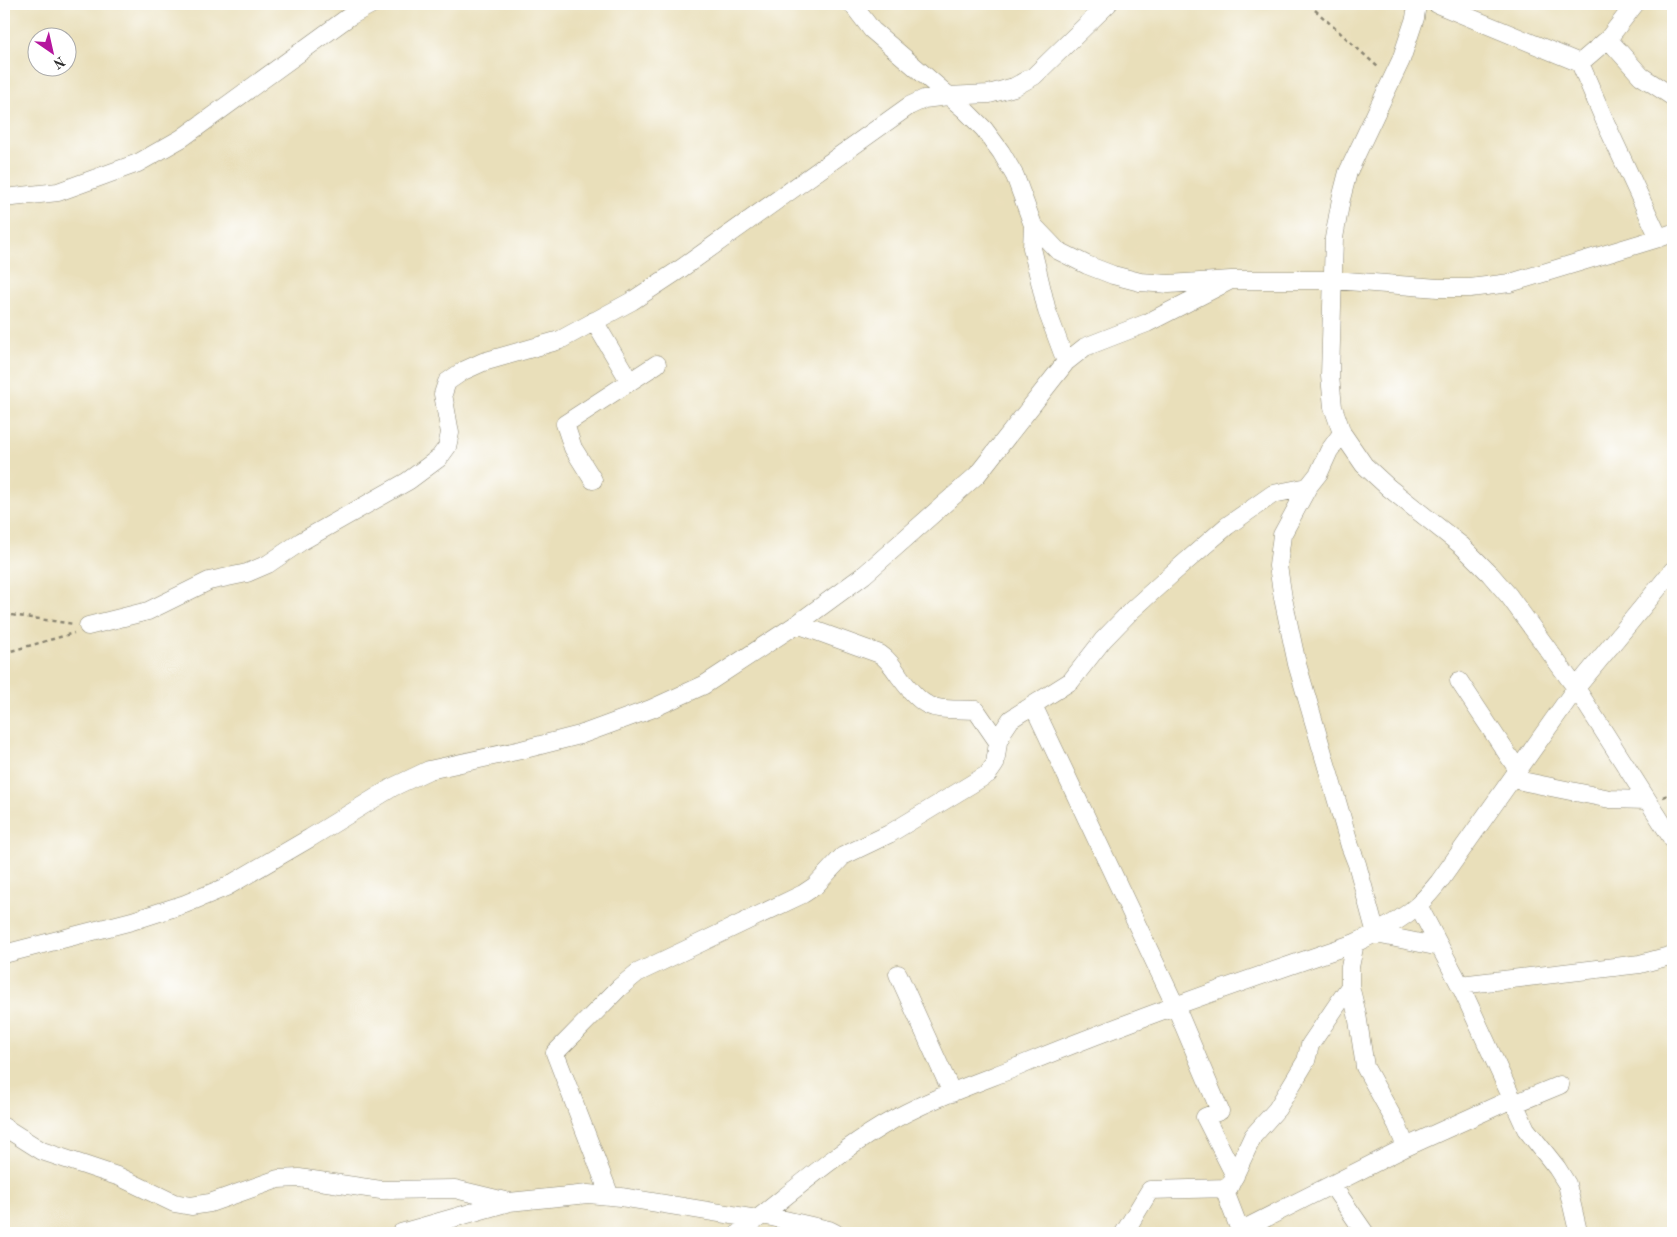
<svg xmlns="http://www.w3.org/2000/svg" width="1677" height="1237" font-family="'Old Standard TT',serif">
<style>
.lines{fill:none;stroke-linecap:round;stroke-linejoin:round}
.minor-casing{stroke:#8a8572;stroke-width:19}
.path{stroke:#8a8572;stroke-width:2.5;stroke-dasharray:4 4;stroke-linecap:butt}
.minor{stroke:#fff;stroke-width:18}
</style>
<rect width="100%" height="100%" fill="#fff"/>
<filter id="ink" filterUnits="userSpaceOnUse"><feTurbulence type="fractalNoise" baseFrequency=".02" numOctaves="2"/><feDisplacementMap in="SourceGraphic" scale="10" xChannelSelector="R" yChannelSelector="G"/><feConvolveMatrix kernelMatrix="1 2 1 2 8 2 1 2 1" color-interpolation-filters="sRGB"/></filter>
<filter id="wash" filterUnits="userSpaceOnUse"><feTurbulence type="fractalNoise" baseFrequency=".0096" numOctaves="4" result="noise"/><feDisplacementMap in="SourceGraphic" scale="20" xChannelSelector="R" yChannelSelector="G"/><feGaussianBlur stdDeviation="1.12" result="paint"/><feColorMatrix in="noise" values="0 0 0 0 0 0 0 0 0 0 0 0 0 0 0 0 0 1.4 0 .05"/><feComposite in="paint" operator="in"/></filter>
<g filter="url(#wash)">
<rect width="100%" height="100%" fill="#e9dfba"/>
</g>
<g filter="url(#ink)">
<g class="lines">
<defs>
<path id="minor" d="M852,4L872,30L964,109L984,129L1001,152L1015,176L1033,225L1057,250L1087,265L1113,275L1140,282L1169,284L1231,280H1334L1438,288H1470L1510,283L1659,238L1673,233
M1417,4L1415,18L1401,60L1348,172L1341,199L1334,238L1330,376L1333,407L1342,433L1364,465L1389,488L1462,546L1490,574L1509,596L1576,688L1673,840
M1437,4L1580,63L1607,126L1659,238
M1608,39L1641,76L1673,97
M1580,63L1608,39L1635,4
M4,198L58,192L138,163L182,138L350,16L372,4
M1033,225L1032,248L1047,311L1066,362
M594,321L630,382
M1342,433L1329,451L1319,473L1308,487L1282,535L1278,566L1283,598L1297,664L1350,846L1357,864L1376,934L1440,947
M593,480L573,448L565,424L657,364
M797,624L880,654C889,660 894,668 900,677C927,714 933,708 976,710L998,742
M88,626L148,611L209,581L247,573L268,564L302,541L408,481L439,458L447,447L450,433L443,394L447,382L463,371L483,362L560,340L632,301L682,268L909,106L924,99L948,96L989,94L1014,87L1034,76L1108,4
M1459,681L1518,770
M1033,705L1175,1005L1220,1111L1205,1117L1235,1176
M1512,779L1610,799L1646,800
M1418,905L1460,985L1526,1129L1557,1168L1567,1184L1577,1227L1576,1233
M4,954L132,921L185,904L226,887L310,838L393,787L429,770L521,750L580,735L651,709L704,685L797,624L864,575L977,475L1066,362L1085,347L1147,323L1231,280
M898,974L952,1093
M1460,985L1640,964L1673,955
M1350,986L1357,1014L1365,1067L1397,1125L1406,1147
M1514,1104L1560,1085
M4,1127L42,1151L120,1177L174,1203L191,1206L210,1203L278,1179L299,1178L381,1190L455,1189L509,1202L588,1194L621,1197L757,1219
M1332,1185L1365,1233
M610,1196L555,1053L619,988L637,973L803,894L815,886L843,856L889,834L988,774L995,764L998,742L1003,731L1011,719L1071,681L1103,640L1132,610L1174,572L1227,526L1273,494L1308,487
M763,1215L829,1230L835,1233
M1240,1231L1406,1147L1512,1099
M401,1233L509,1202
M739,1233C785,1198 832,1156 882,1126C924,1101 971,1085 1017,1067C1128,1021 1241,982 1355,943C1377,933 1400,921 1418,905C1426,898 1433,889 1439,882L1576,688L1673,570
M1124,1233L1150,1190L1229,1188
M1241,1233L1226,1194L1253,1136L1277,1109L1306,1061L1310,1045L1350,986V967L1355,943"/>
</defs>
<use href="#minor" class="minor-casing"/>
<path class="path" d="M1315,10L1379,68
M4,614L74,624
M4,653L74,633
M1663,797L1673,793"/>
<use href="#minor" class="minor"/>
</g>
</g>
<rect width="1677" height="1237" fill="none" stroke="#fff" stroke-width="20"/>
<g transform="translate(52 52) rotate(146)"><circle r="24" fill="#ffffff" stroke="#aaaaaa"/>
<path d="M0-4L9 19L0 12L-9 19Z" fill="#b5179e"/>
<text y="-8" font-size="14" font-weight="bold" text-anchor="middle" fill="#2b2b2b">N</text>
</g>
</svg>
